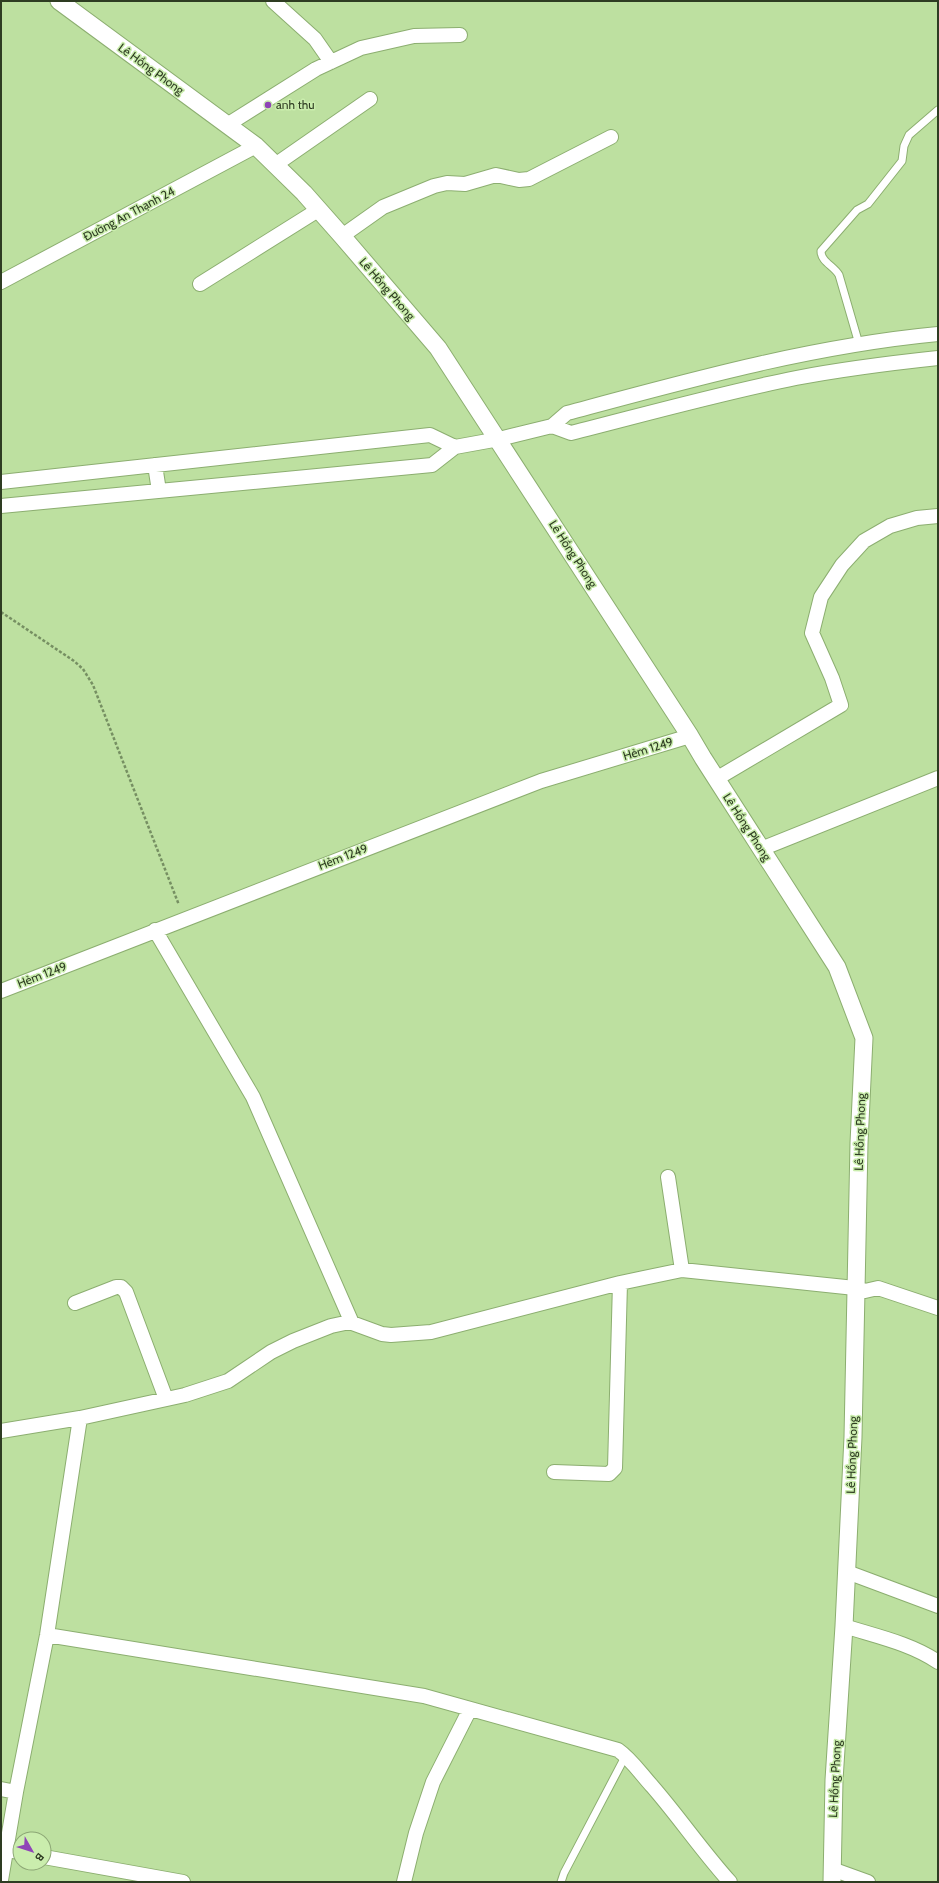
<svg xmlns="http://www.w3.org/2000/svg" width="939" height="1883" font-family="Cabin,sans-serif">
<style>
.lines{fill:none;stroke-linecap:round;stroke-linejoin:round}
.service-casing{stroke:#8cae70;stroke-width:9}
.minor-casing{stroke:#8cae70;stroke-width:16}
.tertiary-casing{stroke:#8cae70;stroke-width:19}
.path{stroke:#768f62;stroke-width:2.5;stroke-dasharray:3 2;stroke-linecap:butt}
.service{stroke:#fff;stroke-width:7}
.minor{stroke:#fff;stroke-width:14}
.tertiary{stroke:#fff;stroke-width:17}
.poi-dot{fill:#8f45b7;stroke:#caedad;stroke-width:1.5}
.labels{text-anchor:middle;stroke-width:3;stroke-linejoin:round;paint-order:stroke}
.street-label{font-size:12px;fill:#2e3c22;stroke:#caedad}
.poi-label{font-size:12px;fill:#2e3c22;stroke:#caedad;text-anchor:start}
</style>
<rect width="100%" height="100%" fill="#bde0a0"/>
<g class="lines">
<defs>
<path id="service" d="M859,344L839,275C834,266 821,262 821,251L857,210L868,204L902,161L904,146L909,135L938,110
M561,1882L564,1873L626,1755"/>
<path id="minor" d="M273,1L315,39L331,62
M227,125L316,69L361,48L414,36L460,35
M275,165L370,99
M342,236L383,207L434,186L447,183L465,184L496,175L519,180L529,179L611,137
M1,282L256,146
M200,284L318,210
M938,334C811,346 690,380 567,413L552,426L571,433C646,414 721,393 796,378C843,369 891,363 938,358
M155,465L159,491
M1,482L430,435L455,447
M1,506L432,465L455,447L499,439L552,426
M716,779L841,705L832,678L812,633L821,597L842,565L864,541L890,526L917,518L938,516
M761,849L938,778
M155,930L253,1097L352,1323
M1,991L541,781L690,736
M668,1177L682,1270
M75,1303L116,1287H121L126,1292L166,1399
M1,1431L80,1418L185,1395L228,1381L271,1352L293,1341L331,1326L345,1323H352L382,1334L391,1335L431,1332L620,1283L682,1270L855,1288L865,1291L878,1288L938,1308
M554,1472L609,1474L615,1468L620,1283
M847,1572L938,1606
M844,1626C875,1636 910,1643 938,1662
M47,1635L424,1696L618,1750C631,1759 641,1774 652,1786C679,1817 702,1851 730,1882
M1,1789L16,1792
M6,1850L20,1852
M44,1857L183,1882
M832,1869L868,1882
M1,1880L16,1792L47,1635L80,1418
M404,1882L416,1833L433,1782L470,1709"/>
<path id="tertiary" d="M59,1L256,146L304,193L342,236L438,348L690,736L703,758L837,967L864,1038L859,1143L853,1437L844,1626L834,1780L832,1882"/>
</defs>
<use href="#service" class="service-casing"/>
<use href="#minor" class="minor-casing"/>
<use href="#tertiary" class="tertiary-casing"/>
<path class="path" d="M1,612L74,661L83,669L93,685L179,905"/>
<use href="#service" class="service"/>
<use href="#minor" class="minor"/>
<use href="#tertiary" class="tertiary"/>
</g>
<circle class="poi-dot" cx="268" cy="105" r="4"/>
<g class="labels">
<g class="street-label">
<text transform="translate(151 69) rotate(36)" y="4">Lê Hồng Phong</text>
<text transform="translate(129 214) rotate(-28)" y="4">Đường An Thạnh 24</text>
<text transform="translate(387 289) rotate(49)" y="4">Lê Hồng Phong</text>
<text transform="translate(573 554) rotate(57)" y="4">Lê Hồng Phong</text>
<text transform="translate(648 749) rotate(-17)" y="4">Hẻm 1249</text>
<text transform="translate(747 827) rotate(57)" y="4">Lê Hồng Phong</text>
<text transform="translate(343 857) rotate(-21)" y="4">Hẻm 1249</text>
<text transform="translate(42 975) rotate(-21)" y="4">Hẻm 1249</text>
<text transform="translate(860 1132) rotate(-88)" y="4">Lê Hồng Phong</text>
<text transform="translate(852 1455) rotate(-88)" y="4">Lê Hồng Phong</text>
<text transform="translate(835 1779) rotate(-87)" y="4">Lê Hồng Phong</text>
</g>
<g class="poi-label">
<text x="276" y="109">anh thu</text>
</g>
</g>
<rect width="939" height="1883" fill="none" stroke="#2e3c22" stroke-width="4"/>
<g transform="translate(32 1851) rotate(129)"><circle r="19" fill="#caedad" stroke="#8ca675"/>
<path d="M0-3L7 15L0 10L-7 15Z" fill="#8f45b7"/>
<text y="-6" font-size="11" font-weight="bold" text-anchor="middle" fill="#2e3c22">B</text>
</g>
</svg>
